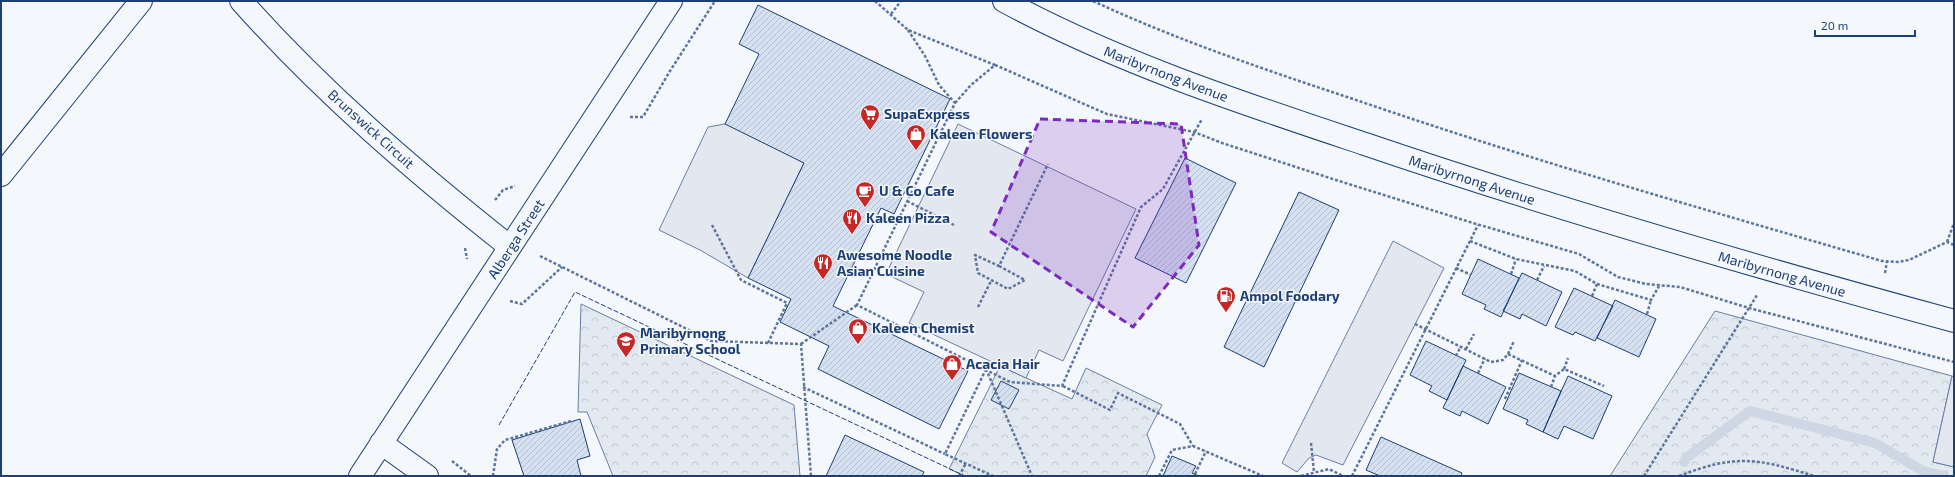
<svg xmlns="http://www.w3.org/2000/svg" width="1955" height="477" font-family="'Exo 2',sans-serif">
<style>
.park{fill:url(#park-crowns);stroke:#687fa3}
.parking{fill:#e3e8f0;stroke:#687fa3}
.lines{fill:none;stroke-linecap:round;stroke-linejoin:round}
.stream{stroke:#cfd7e4;stroke-width:10}
.building{fill:url(#building-hatch);stroke:#1d3f73}
.minor-casing{stroke:#1d3f73;stroke-width:24}
.path{stroke:#5e769c;stroke-width:2.5;stroke-dasharray:3 2;stroke-linecap:butt}
.minor{stroke:#f4f7fb;stroke-width:22}
.fence{stroke:#1d3f73;stroke-width:1;stroke-dasharray:5 2;stroke-linecap:butt}
.marked{fill:#7b2cbf;fill-opacity:0.2;stroke:#7b2cbf;stroke-width:3;stroke-dasharray:8 5;stroke-linejoin:round}
.labels{text-anchor:middle;stroke-width:3;stroke-linejoin:round;paint-order:stroke}
.street-label{font-size:14px;fill:#1d3f73;stroke:#f4f7fb}
.poi-label{font-size:14px;font-weight:bold;fill:#1d3f73;stroke:#f4f7fb;text-anchor:start}
</style>
<defs>
<pattern id="park-crowns" width="20" height="18" patternUnits="userSpaceOnUse"><rect width="20" height="18" fill="#e3e9f0"/><path d="M2 6a3 3 0 1 1 6 0M12 15a3 3 0 1 1 6 0" fill="none" stroke="#c2c9d1"/></pattern>
<pattern id="building-hatch" width="6" height="6" patternUnits="userSpaceOnUse"><rect width="6" height="6" fill="#d5e0f0"/><path d="M-1 1l2-2M0 6l6-6M5 7l2-2" fill="none" stroke="#b6c1d1"/></pattern>
</defs>
<rect width="100%" height="100%" fill="#f4f7fb"/>
<path class="park" d="M581,304L794,405L800,476H613L587,412H578Z
M1715,311L1952,376L1933,462L1954,467V476H1610Z
M1000,366L1072,399L1086,368L1162,405L1147,434L1155,457L1146,476H965L949,469Z"/>
<path class="parking" d="M730,123L804,163L748,278L700,250L659,230L708,127Z
M958,124L1136,209L1063,361L1039,350L1026,378L909,323L924,292L886,274Z
M1393,241L1444,268L1343,465L1316,455L1309,458L1297,472L1282,463Z
M1952,376L1954,377V467L1933,462Z"/>
<g class="lines">
<path class="stream" d="M1684,462L1686,458L1750,411L1875,443L1923,471L1944,476"/>
</g>
<path class="building" d="M758,5L950,99L894,214L881,208L833,306L968,371L939,429L818,369L829,346L780,322L791,299L748,278L804,163L725,124L759,54L739,44Z
M1185,158L1236,183L1186,283L1135,258Z
M1299,192L1339,210L1264,367L1224,347Z
M1478,259L1519,278L1501,317L1484,309L1486,305L1462,294Z
M1522,273L1562,292L1546,326L1522,314L1520,319L1503,311Z
M1574,288L1613,306L1595,341L1575,332L1573,335L1555,327Z
M1615,300L1656,319L1639,357L1597,338Z
M1426,341L1466,360L1447,400L1429,391L1432,386L1410,375Z
M1463,366L1506,387L1488,424L1462,411L1460,416L1443,408Z
M1519,373L1561,391L1543,432L1526,424L1528,420L1503,409Z
M1568,376L1612,396L1593,439L1564,426L1558,439L1543,432Z
M1001,381L1019,390L1009,409L991,400Z
M580,419L590,456L577,460L581,476H524L512,440Z
M845,435L924,472L922,476H826Z
M1381,437L1462,473L1461,476H1380L1366,470Z
M1172,456L1196,466L1192,473L1199,476H1163Z"/>
<g class="lines">
<defs>
<path id="minor" d="M241,1C322,92 415,172 510,247
M1004,1C1119,63 1242,103 1365,144C1559,210 1756,267 1954,321
M1,175L141,1
M381,443L427,476
M360,476L671,1"/>
</defs>
<use href="#minor" class="minor-casing"/>
<path class="path" d="M875,1L908,30L995,65L971,85L955,103
M1093,1C1179,41 1269,71 1359,101C1531,160 1706,210 1882,261L1898,262L1909,260L1947,242L1954,245
M891,14L901,1
M908,30L925,56L939,85L955,103L857,305L1010,382L1062,386L1141,207L1163,189L1202,119
M995,65L1107,114L1194,132L1222,143L1336,180L1473,223L1579,254L1618,277L1646,284L1680,287L1749,308L1954,362
M630,117H643L670,71L715,1
M495,200L503,190L515,186
M907,201L954,225
M712,225L741,280L787,303L768,343
M1470,241L1516,259L1575,271L1597,284L1651,300L1659,286
M1947,242L1954,223
M465,248L467,259
M540,256L711,341L801,344L811,476
M999,266L1025,280L1008,289L978,273L975,255L999,266L1048,164
M1456,268L1471,275
M1885,273L1887,261
M1511,274L1516,259
M1537,280L1544,266
M1592,296L1597,284
M510,301L522,304L562,267
M978,307L991,281
M1647,314L1651,300
M1415,324L1491,362L1503,360L1508,354L1555,376L1564,369L1604,386
M801,344L857,305
M1466,349L1474,334
M1508,354L1514,341
M1456,356L1461,346
M986,369L945,454L993,476
M986,369L1032,476
M1564,369L1568,358
M1478,373L1485,358
M1063,386L1110,410L1118,393L1180,424L1193,446
M803,387L945,454
M1551,387L1555,376
M1505,399L1522,360
M1311,443L1314,472
M452,461L471,476
M1195,474L1206,451
M493,476L497,449L505,440L571,421
M959,476L966,463
M1159,476L1172,450L1193,446L1263,476
M1301,476L1329,469L1343,476
M1352,476L1478,225
M1644,476L1757,295
M1679,476C1736,454 1757,458 1814,476"/>
<use href="#minor" class="minor"/>
<path class="fence" d="M499,425L575,292L965,476"/>
</g>
<path class="marked" d="M1040,119L1181,124L1199,245L1133,327L991,232Z"/>
<defs>
<symbol id="supermarket-pin" viewBox="-11 -11 22 30"><path d="M0 17L-7.5 6A9.5 9.5 0 1 1 7.5 6Z" fill="#c62828" stroke="#f4f7fb"/><path d="M-6-5.5h2.5l.6 2H6L4.5 2H-2.5L-4.4-4H-6ZM-1.5 3.2a1.3 1.3 0 1 0 .1 0ZM3 3.2a1.3 1.3 0 1 0 .1 0Z" fill="#fff"/></symbol>
<symbol id="shop-pin" viewBox="-11 -11 22 30"><path d="M0 17L-7.5 6A9.5 9.5 0 1 1 7.5 6Z" fill="#c62828" stroke="#f4f7fb"/><path d="M-5-2.5h2.3a2.7 3.5 0 0 1 5.4 0H5L5.5 6h-11ZM-1.5-2.5h3a1.5 2.3 0 0 0-3 0Z" fill="#fff"/></symbol>
<symbol id="cafe-pin" viewBox="-11 -11 22 30"><path d="M0 17L-7.5 6A9.5 9.5 0 1 1 7.5 6Z" fill="#c62828" stroke="#f4f7fb"/><path d="M-5.5-4.5H6V0H3Q3 3.5 0 3.5H-2.5Q-5.5 3.5-5.5 0ZM3-3.2v2h1.7v-2ZM-6 4.5H4V6H-6Z" fill="#fff"/></symbol>
<symbol id="restaurant-pin" viewBox="-11 -11 22 30"><path d="M0 17L-7.5 6A9.5 9.5 0 1 1 7.5 6Z" fill="#c62828" stroke="#f4f7fb"/><path d="M-5-6h1v4h1v-4h1v4h1v-4h1v5L-1.5 .5V6h-2V.5L-5-1ZM5-6V6H3V1.5H1.5Q1.5-4 5-6Z" fill="#fff"/></symbol>
<symbol id="fuel-pin" viewBox="-11 -11 22 30"><path d="M0 17L-7.5 6A9.5 9.5 0 1 1 7.5 6Z" fill="#c62828" stroke="#f4f7fb"/><path d="M-5.5-6h7V0h2V4h1.3V-2.5L3-4.5l.8-.8L6-3V5H2.5V1h-1V6h-7ZM-4.2-4.7v3.2H.2V-4.7Z" fill="#fff"/></symbol>
<symbol id="school-pin" viewBox="-11 -11 22 30"><path d="M0 17L-7.5 6A9.5 9.5 0 1 1 7.5 6Z" fill="#c62828" stroke="#f4f7fb"/><path d="M0-5L7-2L0 1L-7-2ZM-4 1L0 2.5L4 1V4Q0 6-4 4Z" fill="#fff"/></symbol>
</defs>
<g fill-rule="evenodd">
<use href="#supermarket-pin" x="859" y="103" width="22" height="30"/>
<use href="#shop-pin" x="905" y="123" width="22" height="30"/>
<use href="#cafe-pin" x="854" y="180" width="22" height="30"/>
<use href="#restaurant-pin" x="841" y="207" width="22" height="30"/>
<use href="#restaurant-pin" x="812" y="252" width="22" height="30"/>
<use href="#fuel-pin" x="1215" y="285" width="22" height="30"/>
<use href="#shop-pin" x="847" y="317" width="22" height="30"/>
<use href="#school-pin" x="615" y="330" width="22" height="30"/>
<use href="#shop-pin" x="941" y="353" width="22" height="30"/>
</g>
<g class="labels">
<g class="street-label">
<text transform="translate(1166 74) rotate(21)" y="5">Maribyrnong Avenue</text>
<text transform="translate(371 129) rotate(42)" y="5">Brunswick Circuit</text>
<text transform="translate(1472 180) rotate(18)" y="5">Maribyrnong Avenue</text>
<text transform="translate(516 239) rotate(-57)" y="5">Alberga Street</text>
<text transform="translate(1782 274) rotate(16)" y="5">Maribyrnong Avenue</text>
</g>
<g class="poi-label">
<text x="884" y="119">SupaExpress</text>
<text x="930" y="139">Kaleen Flowers</text>
<text x="879" y="196">U &amp; Co Cafe</text>
<text x="866" y="223">Kaleen Pizza</text>
<text x="837" y="260">Awesome Noodle<tspan x="837" dy="16">Asian Cuisine</tspan></text>
<text x="1240" y="301">Ampol Foodary</text>
<text x="872" y="333">Kaleen Chemist</text>
<text x="640" y="338">Maribyrnong<tspan x="640" dy="16">Primary School</tspan></text>
<text x="966" y="369">Acacia Hair</text>
</g>
</g>
<rect width="1955" height="477" fill="none" stroke="#1d3f73" stroke-width="4"/>
<path d="M1815 30v6h100v-6" fill="none" stroke="#1d3f73" stroke-width="2"/>
<text x="1821" y="30" font-size="12" fill="#1d3f73" stroke="#f4f7fb" stroke-width="3" paint-order="stroke">20 m</text>
</svg>
